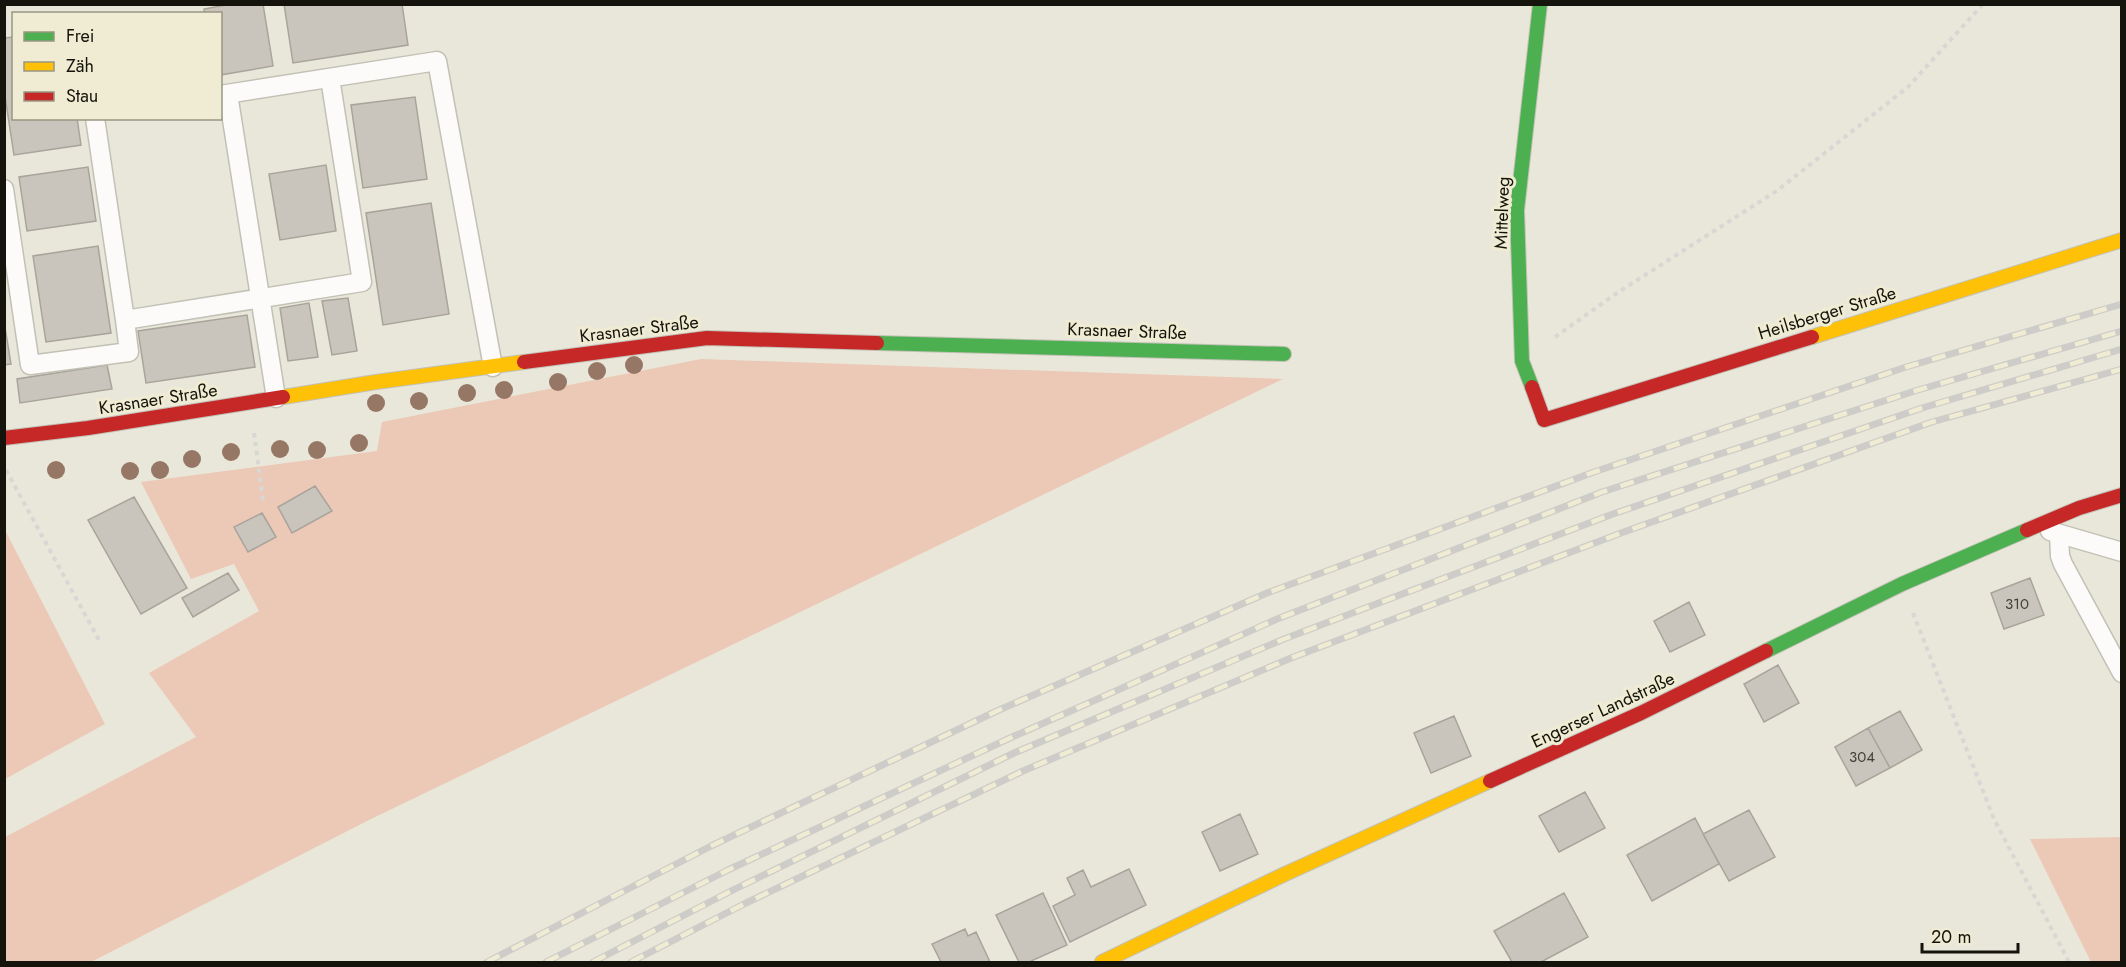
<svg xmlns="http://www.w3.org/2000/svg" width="2126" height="967" font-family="Jost,sans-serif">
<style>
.green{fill:#ecc8b6}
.building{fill:#cac5bc;stroke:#a8a49b;stroke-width:1.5}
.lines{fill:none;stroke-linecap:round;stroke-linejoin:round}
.lane-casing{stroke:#c2c1b6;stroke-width:21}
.fast-casing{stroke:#c2c1b6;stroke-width:16}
.slow-casing{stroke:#c2c1b6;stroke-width:16}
.jam-casing{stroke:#c2c1b6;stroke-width:16}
.path{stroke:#d7d7d3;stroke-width:4;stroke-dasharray:4.5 4.5;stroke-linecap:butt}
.lane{stroke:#fcfbf9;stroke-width:18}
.fast{stroke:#4caf50;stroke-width:14}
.slow{stroke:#ffc107;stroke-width:14}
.jam{stroke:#c62828;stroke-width:14}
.rail-casing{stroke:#cdccc8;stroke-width:7}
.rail{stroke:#efecd3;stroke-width:4.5;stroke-dasharray:14;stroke-linecap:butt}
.tree{fill:#967765}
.labels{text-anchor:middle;stroke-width:6;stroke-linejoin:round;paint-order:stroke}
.number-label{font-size:15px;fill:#424038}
.street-label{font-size:18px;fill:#15140c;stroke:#efecd3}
</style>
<rect width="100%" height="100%" fill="#e9e7d9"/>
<path class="green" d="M701,359L1283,379L369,820L91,962H5V837L196,737L149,673L259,611L234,564L191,579L141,482L377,451L382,422Z
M5,530L105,724L5,779H4Z
M2121,837V962H2091L2030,839Z"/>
<path class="building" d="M231,4H263L273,66L220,75V14H205L204,9Z
M284,4H402L408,45L293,63Z
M14,37V118H77L81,145L14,155L4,90V38Z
M415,97L427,179L363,188L351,105Z
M326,165L336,231L280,240L269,174Z
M88,167L96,221L27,231L19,177Z
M431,203L449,314L383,325L366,213Z
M98,246L111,333L46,342L33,256Z
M348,298L357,351L332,355L322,301Z
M309,303L318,357L288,361L280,308Z
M247,315L255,367L146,383L138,331Z
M4,321L11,364L4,365Z
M107,365L112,389L20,403L17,379Z
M315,486L332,511L292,533L278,507Z
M134,497L187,588L141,614L88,520Z
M262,513L276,537L248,552L234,527Z
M228,573L239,590L193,617L182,598Z
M2030,578L2044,615L2004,629L1991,593Z
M1689,602L1705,635L1670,652L1654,621Z
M1778,665L1799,703L1764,722L1744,684Z
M1900,711L1922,750L1890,768L1868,728Z
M1454,716L1471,756L1431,773L1414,733Z
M1868,728L1890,768L1856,786L1835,747Z
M1585,792L1605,828L1559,852L1539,816Z
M1749,810L1775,857L1729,881L1703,834Z
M1240,814L1258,854L1220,871L1202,832Z
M1695,818L1719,864L1652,901L1627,855Z
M1129,869L1146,905L1070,942L1053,906L1075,895L1067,878L1083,870L1091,887Z
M1043,893L1067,945L1029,962H1019L996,915Z
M1564,893L1588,937L1541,962H1512L1494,931Z
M965,929L968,936L976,932L990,962H941L932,944Z"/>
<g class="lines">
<defs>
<path id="lane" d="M228,94L276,398
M220,95L437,61L493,367
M95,118L125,320L362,282L330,78
M4,189L30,365L129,352L125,320
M2050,531L2122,552
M2059,534L2060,556L2063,564L2122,673"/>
<path id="fast" d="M877,343L1284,354
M1532,387L1522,361L1517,210L1540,4
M1766,651L1902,584L2027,530"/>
<path id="slow" d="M1812,337L2122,240
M283,397L376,382L524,362
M1102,962L1285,874L1490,781"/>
<path id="jam" d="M524,362L707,338L877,343
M1532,387L1544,420L1812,337
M4,438L88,428L283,397
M2027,530L2079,508L2122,495
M1490,781L1641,713L1766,651"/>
</defs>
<use href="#lane" class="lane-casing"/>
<use href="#fast" class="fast-casing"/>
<use href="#slow" class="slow-casing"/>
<use href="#jam" class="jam-casing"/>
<path class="path" d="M1555,337L1617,293L1778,190L1908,87L1983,4
M254,433L263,500
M6,470L100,642
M1913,613L1994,819L2069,962"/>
<use href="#lane" class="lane"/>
<use href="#fast" class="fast"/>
<use href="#slow" class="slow"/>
<use href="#jam" class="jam"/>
<defs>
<path id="rail" d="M487,962L711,846L999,710L1267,593L1594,472L1906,367L2122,304
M546,962L728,870L1010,738L1277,619L1602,492L1918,390L2122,331
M593,962L733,890L1014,753L1284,639L1613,514L1922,408L2122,349
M631,962L746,903L1023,771L1291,658L1621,533L1932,422L2122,369"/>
</defs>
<use href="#rail" class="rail-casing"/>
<use href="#rail" class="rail"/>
</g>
<g class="tree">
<circle cx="634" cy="365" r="9"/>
<circle cx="597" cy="371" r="9"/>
<circle cx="558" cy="382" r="9"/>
<circle cx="504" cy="390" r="9"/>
<circle cx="467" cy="393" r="9"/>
<circle cx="419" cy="401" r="9"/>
<circle cx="376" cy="403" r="9"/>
<circle cx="359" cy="443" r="9"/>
<circle cx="280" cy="449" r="9"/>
<circle cx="317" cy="450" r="9"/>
<circle cx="231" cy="452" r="9"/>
<circle cx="192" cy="459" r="9"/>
<circle cx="56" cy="470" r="9"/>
<circle cx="160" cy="470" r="9"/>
<circle cx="130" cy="471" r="9"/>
</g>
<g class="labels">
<g class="number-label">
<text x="2017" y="609">310</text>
<text x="1862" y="762">304</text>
</g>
<g class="street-label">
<text transform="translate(1502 213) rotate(-88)" y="6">Mittelweg</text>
<text transform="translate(1827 313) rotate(-17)" y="6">Heilsberger Straße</text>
<text transform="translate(639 329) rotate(-7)" y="6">Krasnaer Straße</text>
<text transform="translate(1127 331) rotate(2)" y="6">Krasnaer Straße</text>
<text transform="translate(158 399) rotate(-9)" y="6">Krasnaer Straße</text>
<text transform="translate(1603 710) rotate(-25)" y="6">Engerser Landstraße</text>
</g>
</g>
<rect width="2126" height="967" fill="none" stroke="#15140c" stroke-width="12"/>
<rect x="12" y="12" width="210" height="108" fill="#efecd3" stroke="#989683" stroke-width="1.5"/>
<rect x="24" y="32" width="30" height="9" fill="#4caf50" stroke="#989683" stroke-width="1.5"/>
<text x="66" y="42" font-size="18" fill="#15140c">Frei</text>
<rect x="24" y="62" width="30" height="9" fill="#ffc107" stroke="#989683" stroke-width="1.5"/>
<text x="66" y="72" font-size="18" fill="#15140c">Zäh</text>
<rect x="24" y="92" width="30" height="9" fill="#c62828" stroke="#989683" stroke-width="1.5"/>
<text x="66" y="102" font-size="18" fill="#15140c">Stau</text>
<path d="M1922 943v9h96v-9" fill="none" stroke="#15140c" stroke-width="3"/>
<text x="1931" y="943" font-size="18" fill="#15140c" stroke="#efecd3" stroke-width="4.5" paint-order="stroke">20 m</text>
</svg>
